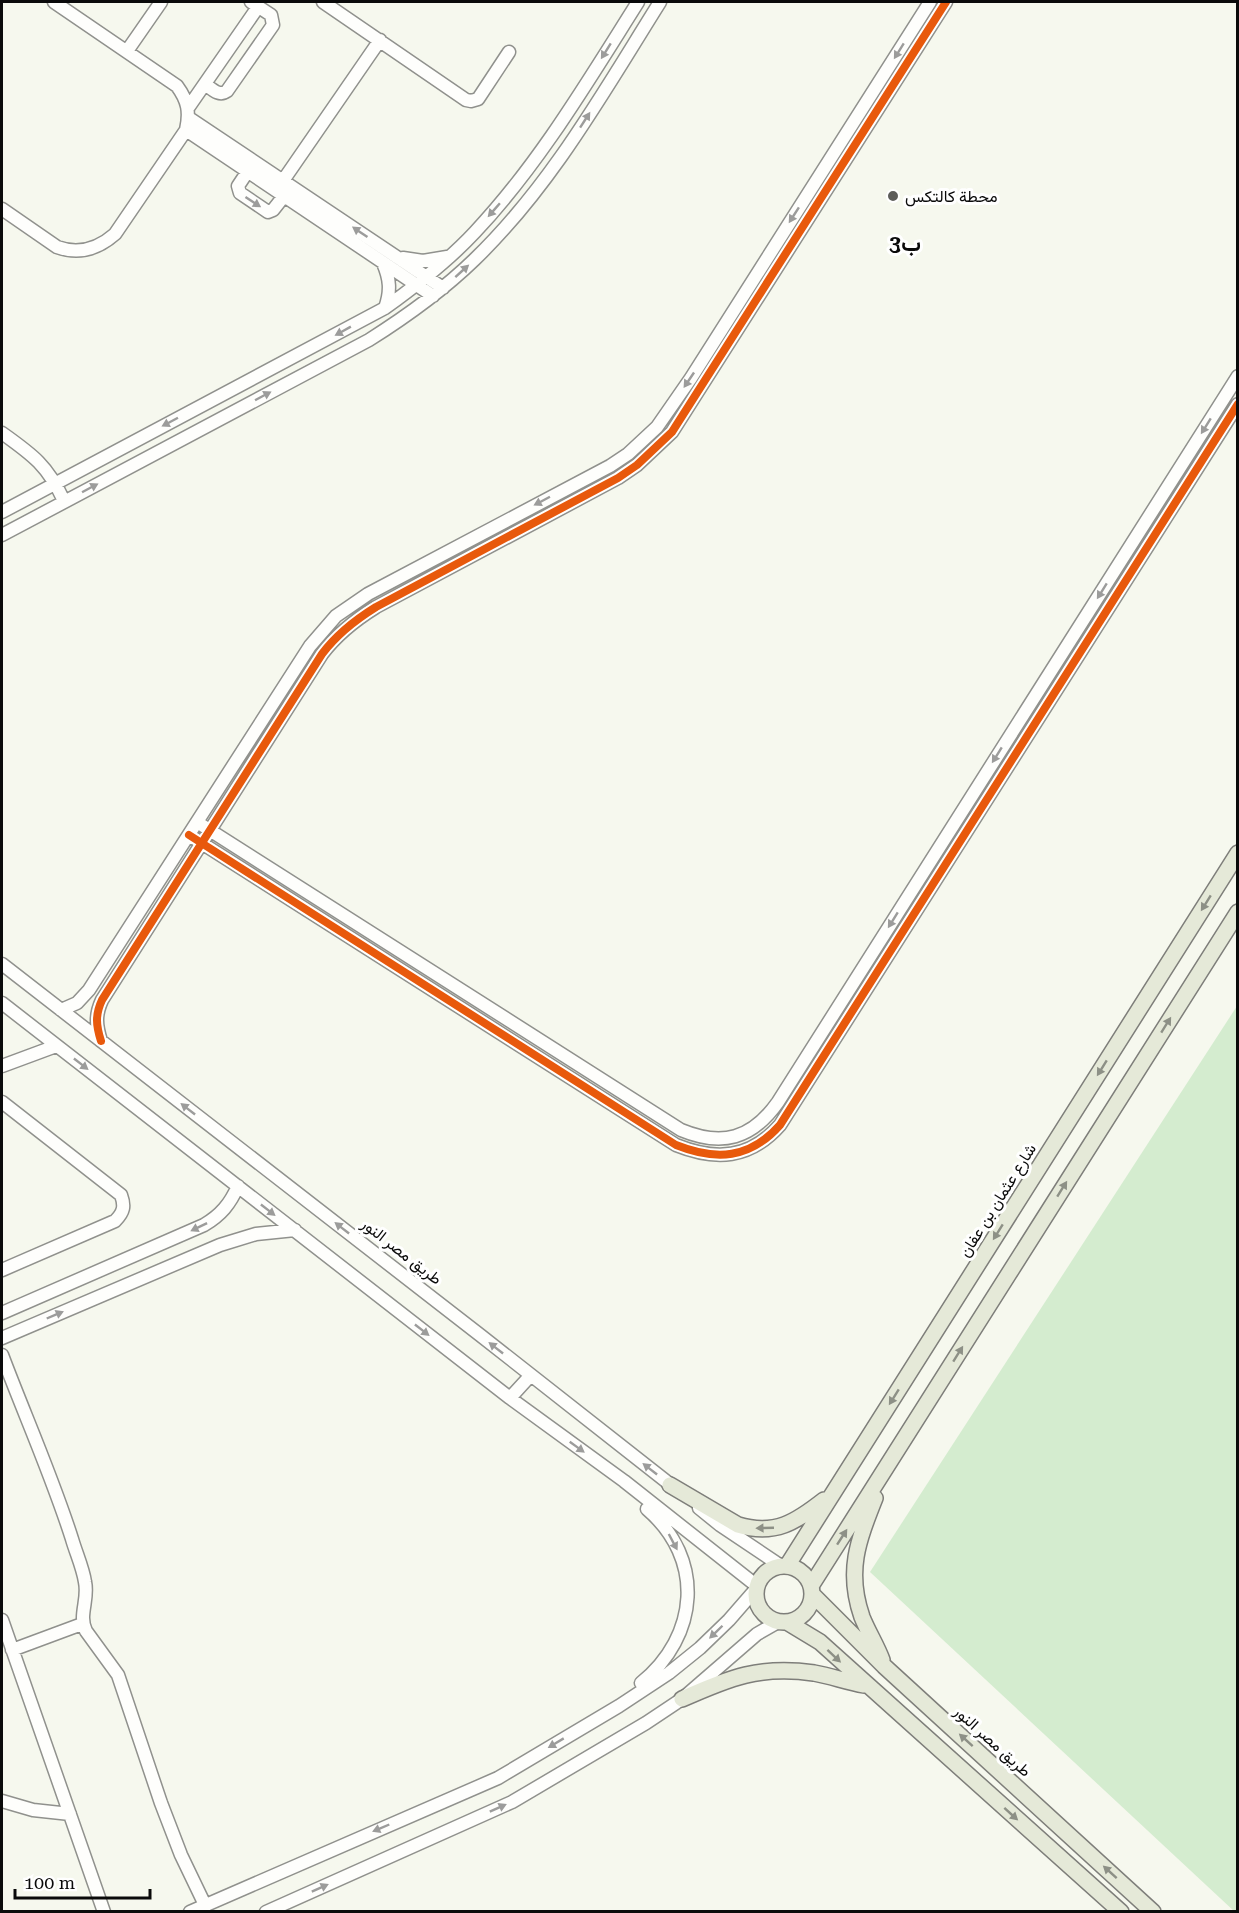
<svg xmlns="http://www.w3.org/2000/svg" width="1239" height="1913" font-family="'Roboto Serif',Vazirmatn,serif">
<style>
.green{fill:#d4eccf}
.lines{fill:none;stroke-linecap:round;stroke-linejoin:round}
.minor-casing{stroke:#90918d;stroke-width:15}
.major-casing{stroke:#7e7e7a;stroke-width:18}
.minor{stroke:#fefefc;stroke-width:12}
.major{stroke:#e5e9d8;stroke-width:15}
.cycleway-casing{stroke:#fff;stroke-width:11}
.cycleway{stroke:#e8590c;stroke-width:8}
.oneway{fill:#9c9c9b}
.oneway2{fill:#8d9086}
.poi-dot{fill:#5d5d5a;stroke:#fff;stroke-width:2}
.labels{text-anchor:middle;stroke-width:6;stroke-linejoin:round;paint-order:stroke}
.poi-label{font-size:16px;fill:#0a0a0a;stroke:#fff;text-anchor:start}
.street-label{font-size:16px;fill:#0a0a0a;stroke:#fff}
.district-label{font-size:22px;font-weight:bold;fill:#0a0a0a;stroke:#fff}
</style>
<rect width="100%" height="100%" fill="#f6f8ee"/>
<path class="green" d="M1237,1006L1238,1911L1235,1912L870,1572Z"/>
<g class="lines">
<defs>
<path id="minor" d="M323,2L466,100L471,101L478,99L509,52
M127,51L161,2
M205,84C212,89 219,97 227,91L273,25L271,15L251,2
M188,108L258,7
M189,118L443,288
M186,130L433,296
M248,171L238,186L240,193L268,212L273,210L284,196
M280,185L380,40
M2,209L57,247C79,255 98,249 115,234L186,130C190,112 188,101 177,86L54,2
M403,258L423,261L447,257
M383,263C390,279 391,291 385,308
M2,433C33,455 48,466 64,501
M2,512L385,308C417,285 448,261 475,232C539,164 588,81 638,2
M2,535L369,340C407,316 442,291 474,260C551,186 604,91 660,2
M197,822L681,1130C722,1147 752,1139 778,1102L1238,376
M189,835L676,1145C716,1161 750,1159 780,1125L1238,404
M2,964L480,1335L676,1489
M2,1003L510,1398L624,1481L757,1586
M61,1010L77,1003L89,990L310,646L336,616L368,594L610,466L628,454L657,427L691,378L930,2
M101,1041C96,1025 95,1015 102,1000L322,654C337,634 355,620 376,607L618,478L637,465L672,432L946,2
M2,1066L56,1046
M2,1102L121,1195C125,1206 124,1212 115,1221L2,1270
M2,1313L204,1225C221,1215 230,1204 238,1186
M2,1338L220,1245L256,1234L295,1230
M2,1355C25,1416 52,1476 72,1539C76,1553 83,1568 85,1582C89,1600 78,1615 86,1631L118,1675L161,1803L181,1855L205,1905
M510,1398L531,1375
M699,1508L720,1525L781,1566
M2,1620L104,1912
M12,1650L82,1624
M641,1683C699,1636 705,1559 647,1509
M2,1801L33,1810L70,1814
M190,1912L498,1778L619,1706L669,1673L700,1648L729,1620L756,1589
M266,1912L512,1802L646,1723L682,1699L757,1634L778,1622"/>
<path id="major" d="M670,1485L738,1525C775,1536 796,1522 824,1500
M875,1498C858,1541 846,1571 862,1617C868,1632 877,1646 882,1660
M756 1594a28 28 0 1 1 56 0a28 28 0 1 1-56 0Z
M787,1566L1238,853
M811,1586L1238,912
M812,1594L884,1666L1153,1912
M787,1622L820,1642L1121,1912
M682,1699C729,1678 760,1665 814,1673C831,1676 847,1682 864,1685"/>
</defs>
<use href="#minor" class="minor-casing"/>
<use href="#major" class="major-casing"/>
<use href="#minor" class="minor"/>
<use href="#major" class="major"/>
<defs>
<path id="cycleway" d="M189,835L676,1145C716,1161 750,1159 780,1125L1238,404
M101,1041C96,1025 95,1015 102,1000L322,654C337,634 355,620 376,607L618,478L637,465L672,432L946,2"/>
</defs>
<use href="#cycleway" class="cycleway-casing"/>
<use href="#cycleway" class="cycleway"/>
</g>
<defs><path id="oneway-solid" d="M-6-.8H1V-3.2L6.5 0L1 3.2V.8H-6Z" transform="scale(1.5)"/></defs>
<g class="oneway">
<use href="#oneway-solid" transform="translate(606 51) rotate(122)"/>
<use href="#oneway-solid" transform="translate(899 51) rotate(122)"/>
<use href="#oneway-solid" transform="translate(585 120) rotate(-57)"/>
<use href="#oneway-solid" transform="translate(253 202) rotate(33)"/>
<use href="#oneway-solid" transform="translate(494 210) rotate(131)"/>
<use href="#oneway-solid" transform="translate(794 215) rotate(123)"/>
<use href="#oneway-solid" transform="translate(360 232) rotate(-146)"/>
<use href="#oneway-solid" transform="translate(462 271) rotate(-42)"/>
<use href="#oneway-solid" transform="translate(343 331) rotate(151)"/>
<use href="#oneway-solid" transform="translate(689 380) rotate(124)"/>
<use href="#oneway-solid" transform="translate(263 396) rotate(-28)"/>
<use href="#oneway-solid" transform="translate(170 422) rotate(152)"/>
<use href="#oneway-solid" transform="translate(1206 426) rotate(122)"/>
<use href="#oneway-solid" transform="translate(90 488) rotate(-28)"/>
<use href="#oneway-solid" transform="translate(542 501) rotate(152)"/>
<use href="#oneway-solid" transform="translate(1102 591) rotate(122)"/>
<use href="#oneway-solid" transform="translate(997 755) rotate(122)"/>
<use href="#oneway-solid" transform="translate(893 920) rotate(122)"/>
<use href="#oneway-solid" transform="translate(81 1064) rotate(38)"/>
<use href="#oneway-solid" transform="translate(188 1109) rotate(-142)"/>
<use href="#oneway-solid" transform="translate(268 1210) rotate(38)"/>
<use href="#oneway-solid" transform="translate(199 1227) rotate(154)"/>
<use href="#oneway-solid" transform="translate(342 1228) rotate(-142)"/>
<use href="#oneway-solid" transform="translate(55 1315) rotate(-23)"/>
<use href="#oneway-solid" transform="translate(422 1330) rotate(38)"/>
<use href="#oneway-solid" transform="translate(496 1348) rotate(-142)"/>
<use href="#oneway-solid" transform="translate(577 1447) rotate(36)"/>
<use href="#oneway-solid" transform="translate(650 1469) rotate(-142)"/>
<use href="#oneway-solid" transform="translate(673 1542) rotate(62)"/>
<use href="#oneway-solid" transform="translate(716 1632) rotate(136)"/>
<use href="#oneway-solid" transform="translate(556 1743) rotate(149)"/>
<use href="#oneway-solid" transform="translate(498 1808) rotate(-24)"/>
<use href="#oneway-solid" transform="translate(381 1828) rotate(157)"/>
<use href="#oneway-solid" transform="translate(320 1888) rotate(-24)"/>
</g>
<g class="oneway2">
<use href="#oneway-solid" transform="translate(1206 903) rotate(122)"/>
<use href="#oneway-solid" transform="translate(1166 1025) rotate(-58)"/>
<use href="#oneway-solid" transform="translate(1102 1068) rotate(122)"/>
<use href="#oneway-solid" transform="translate(1062 1189) rotate(-58)"/>
<use href="#oneway-solid" transform="translate(998 1232) rotate(122)"/>
<use href="#oneway-solid" transform="translate(958 1354) rotate(-58)"/>
<use href="#oneway-solid" transform="translate(894 1397) rotate(122)"/>
<use href="#oneway-solid" transform="translate(765 1528) rotate(178)"/>
<use href="#oneway-solid" transform="translate(842 1537) rotate(-57)"/>
<use href="#oneway-solid" transform="translate(834 1656) rotate(43)"/>
<use href="#oneway-solid" transform="translate(966 1740) rotate(-138)"/>
<use href="#oneway-solid" transform="translate(1011 1814) rotate(42)"/>
<use href="#oneway-solid" transform="translate(1110 1872) rotate(-138)"/>
</g>
<circle class="poi-dot" cx="893" cy="196" r="6"/>
<g class="labels">
<g class="poi-label">
<text x="905" y="202">محطة كالتكس</text>
</g>
<g class="street-label">
<text transform="translate(997 1200) rotate(-58)" y="6">شارع عثمان بن عفان</text>
<text transform="translate(402 1251) rotate(38)" y="6">طريق مصر النور</text>
<text transform="translate(993 1741) rotate(42)" y="6">طريق مصر النور</text>
</g>
<g class="district-label">
<text x="905" y="251">ب3</text>
</g>
</g>
<rect width="1239" height="1913" fill="none" stroke="#0a0a0a" stroke-width="6"/>
<path d="M15 1889v9h135v-9" fill="none" stroke="#0a0a0a" stroke-width="3"/>
<text x="24" y="1889" font-size="18" fill="#0a0a0a" stroke="#ffffff" stroke-width="4.5" paint-order="stroke">100 m</text>
</svg>
